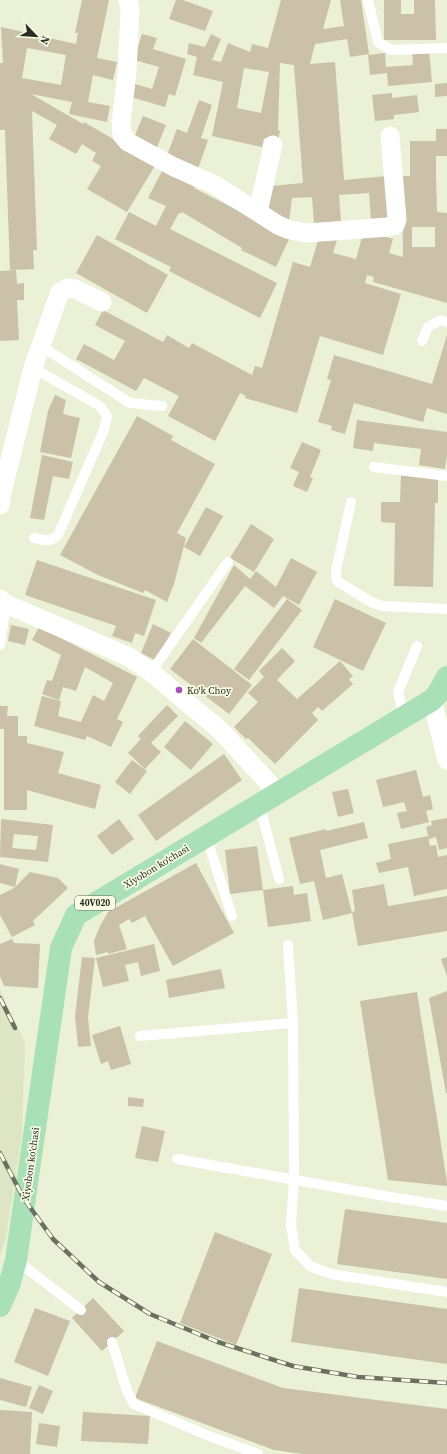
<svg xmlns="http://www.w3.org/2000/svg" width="447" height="1454" font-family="'Source Serif 4',serif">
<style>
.built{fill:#dde5c4}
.building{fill:#cbc0a8;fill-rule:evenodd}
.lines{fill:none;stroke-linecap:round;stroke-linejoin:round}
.service{stroke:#fff;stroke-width:10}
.minor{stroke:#fff;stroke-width:19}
.primary{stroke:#a9e0b8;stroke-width:22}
.rail-casing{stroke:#6b7060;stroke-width:4.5}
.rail{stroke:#f7fee4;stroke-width:3;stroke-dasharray:9;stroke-linecap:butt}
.poi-dot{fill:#a750bc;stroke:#f7fee4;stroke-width:1.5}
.labels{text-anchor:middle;stroke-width:3.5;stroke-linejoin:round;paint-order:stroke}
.shield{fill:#f7fee4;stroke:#676b5c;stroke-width:1}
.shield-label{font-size:9px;font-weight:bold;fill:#292c22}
.poi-label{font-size:10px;fill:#292c22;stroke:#f7fee4;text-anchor:start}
.street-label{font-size:10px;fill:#292c22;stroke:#f7fee4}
</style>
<rect width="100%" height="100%" fill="#eaf1d6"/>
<path class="built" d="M0,990L25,1043L22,1134L6,1237L0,1256Z"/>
<path class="building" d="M82,0H109L97,58L117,62L113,80L93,75L88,102L110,106L107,122L69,114L72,102L31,94L83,124L84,122L156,164L127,212L87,189L101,166L92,161L96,153L82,144L76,154L49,139L57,125L32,111L37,250H33L34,269L10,270L5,130H0V63H3L1,27L76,44L78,33H75ZM27,48L66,55L61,85L22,78Z
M176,0H183L213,11L205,31L169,19Z
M281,0H331L323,29L344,26L340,0H361L369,54L350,57L347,39L315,44L310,64L335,62L344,180L387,176L391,218L371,220L369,193L339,195L341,222L314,224L312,197L292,198L289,222L267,213L271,186L303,183L294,65L280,63L278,130L280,131L278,141L264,138L262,147L212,136L223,82L193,75L197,57L187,54L189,43L205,47L211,34L221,39L212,60L221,62L228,43L250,52L252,44L268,48ZM244,68L269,72L261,113L237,108Z
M384,0H401V14H414V0H435L436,40H384Z
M142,34L157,38L153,49L186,59L175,96L169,94L165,107L131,97L135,84L152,89L159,67L134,60Z
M429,50L432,82L388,86L387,73L370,75L368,55L385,53L386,67L413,65L412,51Z
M447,83V96L435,97V84Z
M392,93V98L417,95L419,112L394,115V119L375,121L372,95Z
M199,100L212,105L201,138L208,140L198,169L166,158L177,129L187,133Z
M143,116L166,125L156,150L133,140Z
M436,129H447V156H436V176L437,212L447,213V303L373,282L374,277L367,275L365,283L401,294L383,355L320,336L297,413L245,398L246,396L240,393L215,441L168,416L179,396L144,378L136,391L76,359L84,344L114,360L125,341L95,325L103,310L163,342L167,335L189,348L192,343L252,375L255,366L262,368L293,262L310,267L320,234L337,240L333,253L356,259L364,230L393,239L389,253L403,257L402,176H410V141H436ZM412,227H435V247H412Z
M162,171L195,187L194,188L290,237L276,267L241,250L242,248L182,212L181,214L179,213L170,229L277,283L260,318L169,271L171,267L115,239L129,212L156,226L166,206L148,198Z
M97,235L168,275L147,313L76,273Z
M16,270L17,284L24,283V300H17L19,340L0,341V271Z
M447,335V414L427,408L423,422L354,403L345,434L331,430L332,426L318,422L331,380L327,379L334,355L432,384Z
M55,395L66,400L63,414L80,418L71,458L40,452L48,411Z
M137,416L173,436L171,440L215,464L177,533L186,538L174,584L167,602L145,590L143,593L98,575L60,555Z
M357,420L447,432V455L445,469L419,465L421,449L374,443L373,451L353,448Z
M302,442L321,450L310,477L313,478L307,492L293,486L299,472L290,468Z
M42,455L73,462L69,479L53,476L44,520L30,518Z
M401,475L438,476V503H435L433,587L394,586L395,523L381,522V502H400Z
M206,507L223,516L200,556L184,547Z
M251,524L274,539L254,572L230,558Z
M291,558L317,572L299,605L283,596L274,608L245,586L201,643L194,638L234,565L250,579L256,571L276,587Z
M37,560L156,600L144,636L135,633L132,643L112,636L116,626L25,595Z
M287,599L302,610L249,680L234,669Z
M335,599L386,623L363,671L313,647Z
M153,624L171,633L155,660L141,653Z
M11,625L29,629L25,645L8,641Z
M39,627L137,677L117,719L123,722L111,747L87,736L85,740L34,726L42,696L61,701L58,716L81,722L93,695L104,701L113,683L85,667L76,691L63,687L59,700L42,694L47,680L52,681L61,655L32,640Z
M193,639L252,685L229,714L170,669Z
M282,648L295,661L277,680L297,699L340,661L353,676L349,679L353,684L322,711L318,707L312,713L318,720L275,764L248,738L246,739L234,727L258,702L248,693L264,677L259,671Z
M167,705L178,716L151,743L161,752L145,769L128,753L141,739L138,736Z
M0,706H8L7,716H18V736H27V743L64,752L58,773L101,785L95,809L27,790V810H4V729H0Z
M185,721L213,744L191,770L164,747Z
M224,754L242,780L156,841L138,815Z
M132,760L147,771L130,794L115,782Z
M416,770L423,797L430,795L433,809L426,811L429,822L401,829L397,813L407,811L404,802L383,807L376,780Z
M348,789L354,813L338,817L332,792Z
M447,818V848L439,850L436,837L429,839L426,827L432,825L431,821Z
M1,819L53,825L48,862L0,857ZM14,834L38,836L36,850L12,848Z
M119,819L134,839L112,855L97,836Z
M364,822L368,838L320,850L326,878L342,874L352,913L323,920L314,881L300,884L289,838L326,829V831Z
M428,836L430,846L436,845L438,857L447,855V889L414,896L408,867L379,873L376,863L391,859L388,844Z
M257,846L263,890L230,894L225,850Z
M196,863L234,933L173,966L145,916L132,923L129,919L119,925L127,949L108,954V952L96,955L94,941L100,926L108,912Z
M0,864L19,869L15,887L0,883Z
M30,872L58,878L68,888L33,921L35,925L12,937L0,915V895L14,888Z
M384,884L388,906L447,896V931L358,946L352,912L355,911L352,890Z
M293,886L294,895L307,893L311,921L268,927L263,890Z
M12,939L14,943L40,944L38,988L4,986L0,976V944Z
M154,944L160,971L141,976L138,962L125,965L129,981L103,987L96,958Z
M82,957L95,958L88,1018L91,1046L78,1047L75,1016Z
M447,957V976L441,959Z
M221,969L225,988L169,998L166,980Z
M447,991V1093H446L429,998Z
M417,992L447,1182V1186L388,1180L360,1001Z
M120,1026L131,1064L111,1070L108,1061L101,1064L92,1035Z
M128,1097L144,1099L143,1107L128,1106Z
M142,1126L165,1131L158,1162L135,1158Z
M345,1209L447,1223V1279L337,1264Z
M215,1232L272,1254L236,1345L180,1323Z
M299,1288L447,1309V1364L291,1342Z
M93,1298L124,1331L102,1351L72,1318Z
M35,1308L70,1321L48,1376L14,1362Z
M157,1341L283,1388L447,1409V1454H303L274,1450L135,1398Z
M0,1378L32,1387L26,1407L0,1400Z
M39,1385L53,1391L43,1414L29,1408Z
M0,1410L32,1412L30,1454H0Z
M83,1412L150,1416L148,1444L81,1441Z
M39,1423L60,1426L57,1447L36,1444Z"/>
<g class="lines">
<path class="service" d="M368,0L378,42L391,50L447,48
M422,341L428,327L440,320L447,322
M41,346L130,403L162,406
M33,368L100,406L107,416L104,430L58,535C50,543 43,540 34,538
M374,467L447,476
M351,502L337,566L336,575L337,581L371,602L382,606L447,609
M0,645L6,604
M151,672L228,562
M404,717L398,692L417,646
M259,803L279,879
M206,836L232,916
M288,945L293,1023L294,1179L291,1225L295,1250L310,1266L331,1274L447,1292
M140,1036L293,1023
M177,1159L391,1197L447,1206
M16,1260L81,1310
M112,1342L127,1391L134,1404L209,1436L258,1454"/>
<path class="minor" d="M128,0L130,9L127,73L121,122L122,135L128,142L174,167L215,185L278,225L290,230L307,233L388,227L395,225L397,219L390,136
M258,212L273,145
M0,505L2,492L33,368L60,292L68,288L75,289L102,302
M0,599L6,604L127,656L151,672L221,731L278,793
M432,700L447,760"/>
<path class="primary" d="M0,1306L9,1286L16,1260L61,948L76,915L432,700L437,695L447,677"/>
<defs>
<path id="rail" d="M0,998L15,1028
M0,1153L24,1199L53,1239L99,1282L150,1314L218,1342L293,1366L358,1377L447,1383"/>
</defs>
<use href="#rail" class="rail-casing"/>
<use href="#rail" class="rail"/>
</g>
<circle class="poi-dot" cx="179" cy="690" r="4"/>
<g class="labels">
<rect class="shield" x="75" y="896" width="40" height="14" rx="3"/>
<g class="shield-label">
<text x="95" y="906">40V020</text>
</g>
<g class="poi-label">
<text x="187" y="694">Ko'k Choy</text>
</g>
<g class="street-label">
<text transform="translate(156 866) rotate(-31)" y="4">Xiyobon koʻchasi</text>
<text transform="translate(30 1164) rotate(-82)" y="4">Xiyobon koʻchasi</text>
</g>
</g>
<g transform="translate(36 36) rotate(115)" stroke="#f7fee4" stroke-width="3" paint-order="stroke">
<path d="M0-3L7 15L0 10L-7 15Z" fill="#292c22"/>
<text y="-6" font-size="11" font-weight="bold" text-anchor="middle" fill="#292c22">N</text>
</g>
</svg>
